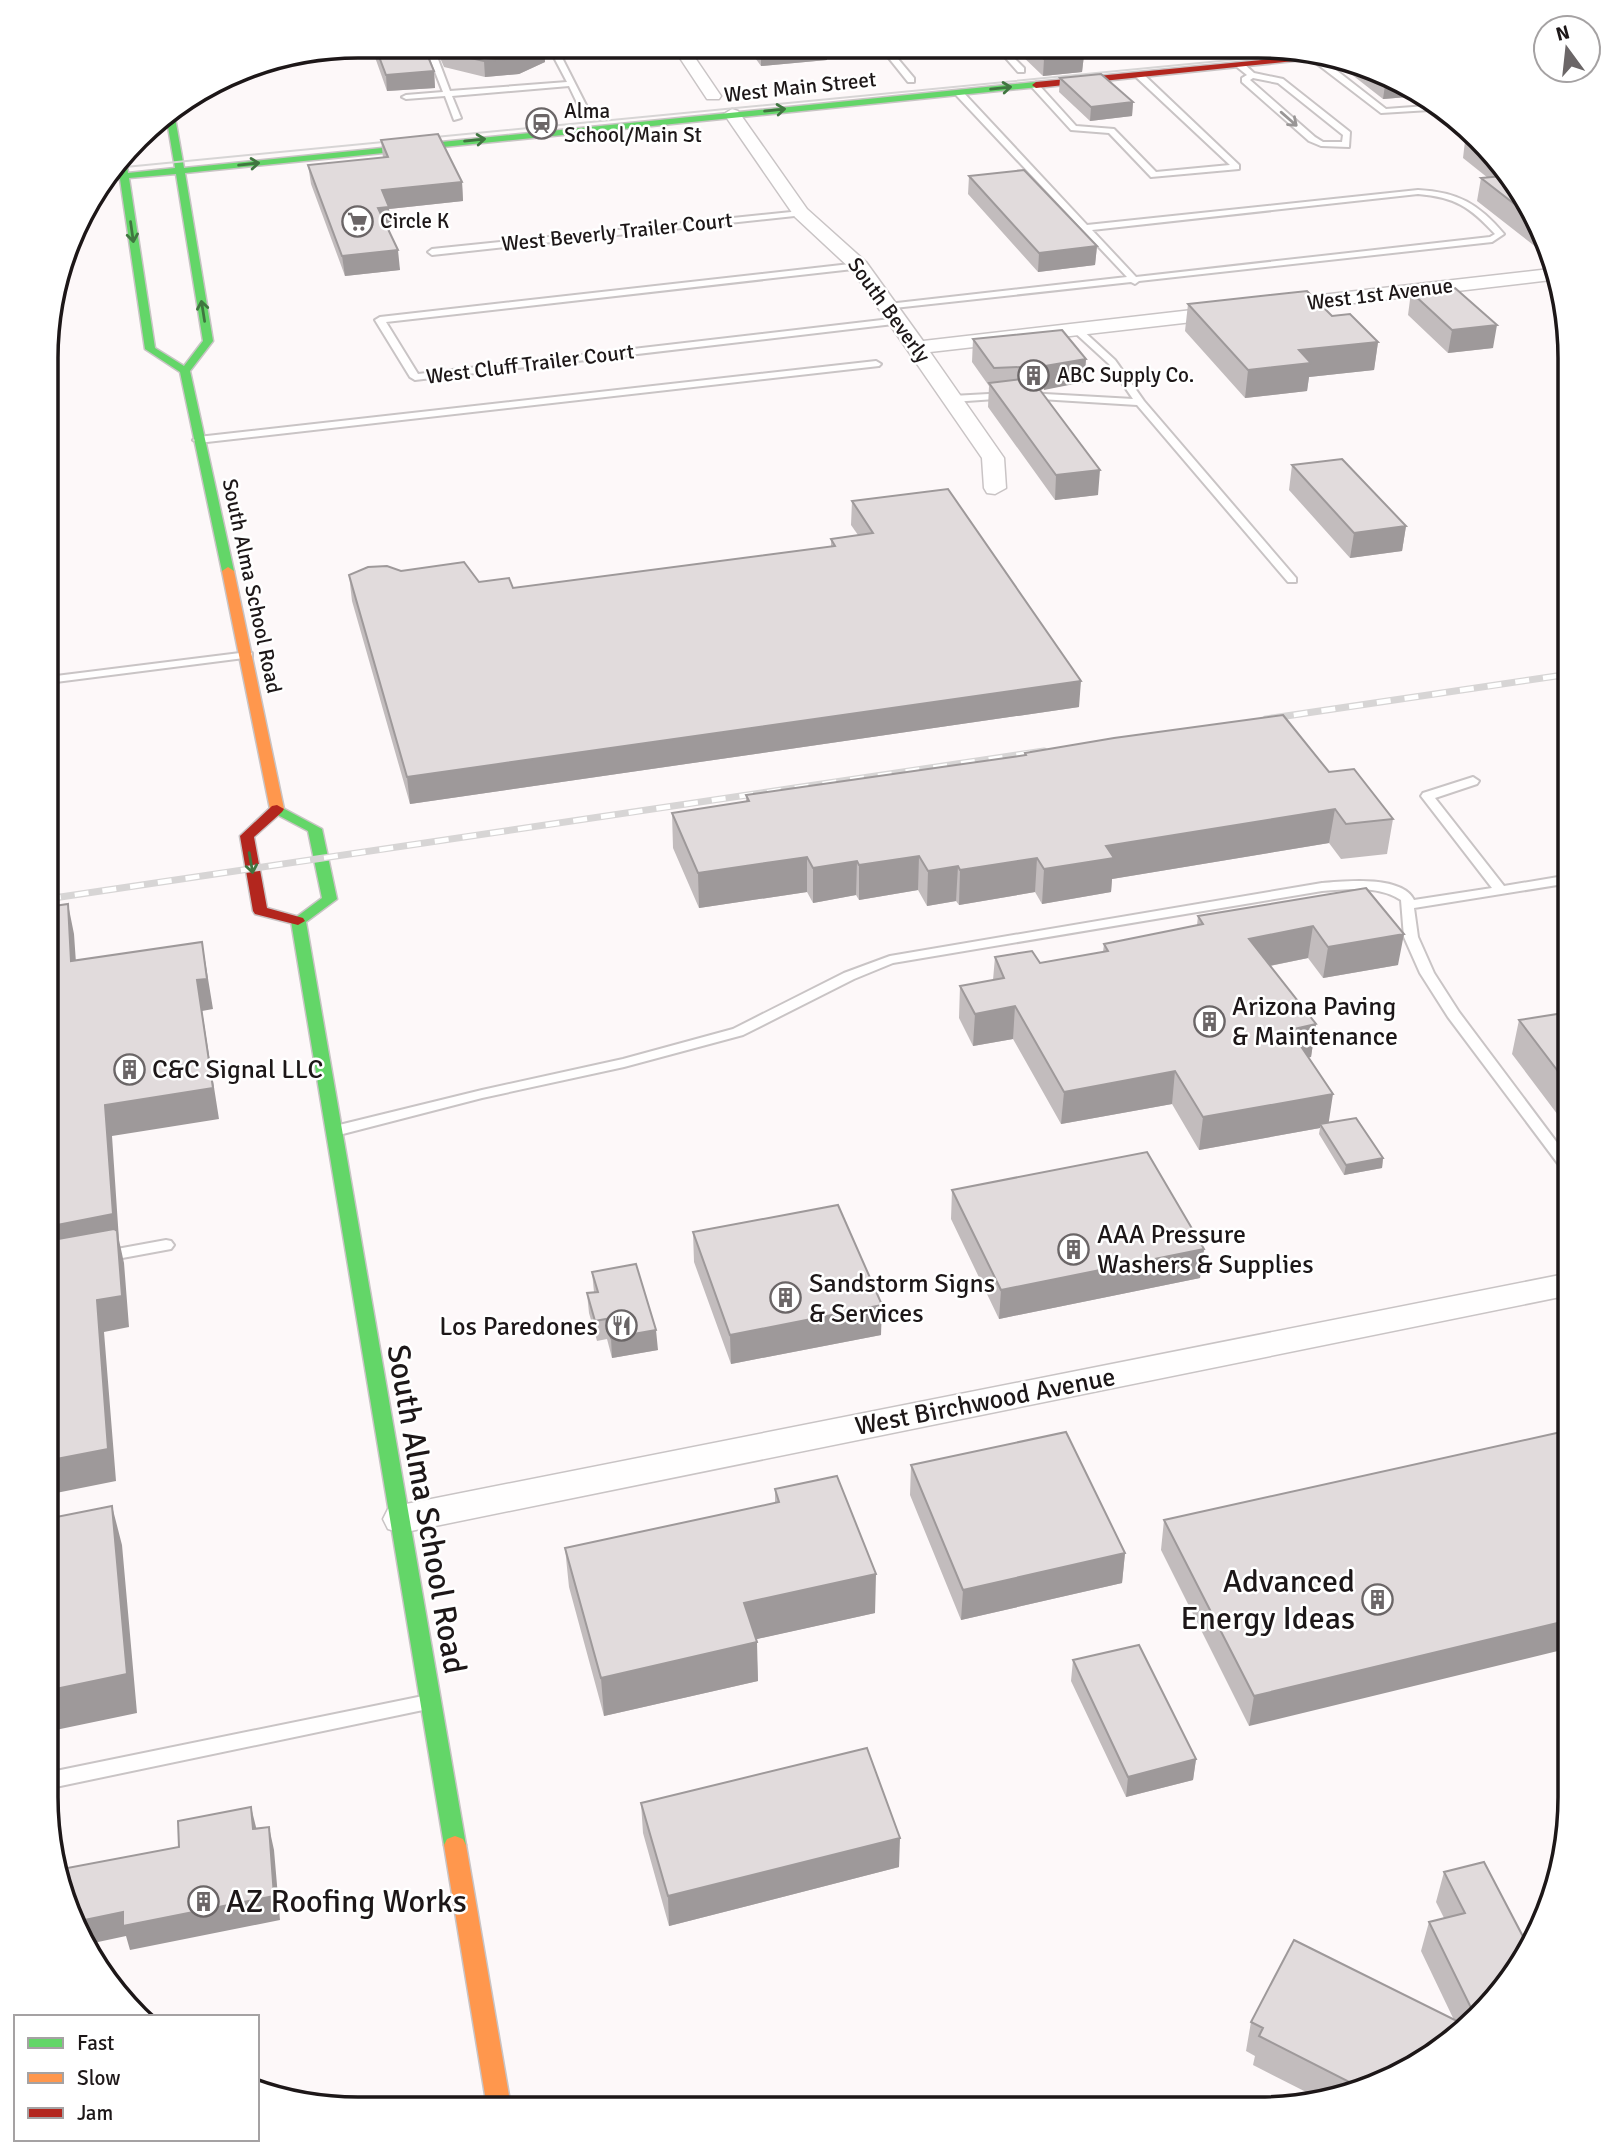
<svg xmlns="http://www.w3.org/2000/svg" width="1616" height="2155" font-family="Signika,sans-serif">
<style>
.lines{fill:none;stroke-linecap:round;stroke-linejoin:round}
.lane-casing{stroke:#c9c4c5;stroke-width:4}
.street-casing{stroke:#c9c4c5;stroke-width:3}
.fast-casing{stroke:#c9c4c5;stroke-width:3}
.slow-casing{stroke:#c9c4c5;stroke-width:3}
.jam-casing{stroke:#c9c4c5;stroke-width:3}
.lane{fill:#fffefe;fill-rule:evenodd}
.street{fill:#fffefe;fill-rule:evenodd}
.fast{fill:#63d668;fill-rule:evenodd}
.slow{fill:#ff974d;fill-rule:evenodd}
.jam{fill:#b3261e;fill-rule:evenodd}
.tram{stroke:#d7d5d5;stroke-width:2}
.rail-casing{stroke:#d7d5d5;stroke-width:7}
.rail{stroke:#fff;stroke-width:4.5;stroke-dasharray:14;stroke-linecap:butt}
.wall{fill:#c2bcbd}
.shaded-wall{fill:#9e999a}
.building{fill:#e1dbdc;stroke:#9e999a;stroke-width:2}
.oneway{stroke:#407640}
.oneway2{stroke:#999696}
.labels{text-anchor:middle;stroke-width:5;stroke-linejoin:round;paint-order:stroke}
.far-street-label{font-size:21px;fill:#1d1718;stroke:#fff}
.far-poi-label{font-size:21px;fill:#1d1718;stroke:#fff;text-anchor:start}
.poi-label{font-size:26px;fill:#1d1718;stroke:#fff;text-anchor:start}
.street-label{font-size:26px;fill:#1d1718;stroke:#fff}
.near-street-label{font-size:32px;fill:#1d1718;stroke:#fff}
.near-poi-label{font-size:32px;fill:#1d1718;stroke:#fff;text-anchor:end}
.rim{fill:none;stroke:#1d1718;stroke-width:3.5}
</style>
<rect width="100%" height="100%" fill="#fdf8f9"/>
<g class="lines">
<defs>
<path id="lane" d="M425,46H433L450,91L567,82L548,46H556L587,107L580,109L569,86L452,96L461,118L454,120L445,96L406,99L402,97L406,95L443,92Z
M880,47H888L914,78V82H908Z
M996,47H1003L1024,68V72H1018Z
M1312,56H1318L1386,109L1440,105L1446,109L1381,113L1312,60Z
M1237,63H1243L1254,73L1283,79L1350,132L1349,147L1321,146L1309,141L1242,82V78L1247,75L1237,67ZM1253,78L1278,83L1343,135L1342,142H1323L1315,137L1250,80Z
M1136,73H1142L1239,165V169L1151,177L1109,133L1071,130L1030,85L1037,83L1076,126L1114,129L1156,172L1230,165L1136,77Z
M956,91H962L1087,225L1418,190C1458,192 1479,204 1504,234L1492,242L1139,281L1135,284L1131,282L885,309L884,307L888,304L1127,277L956,95ZM1418,194C1455,197 1470,207 1495,234L1490,237L1136,277L1092,230Z
M801,211H804V215L432,255L428,252L432,249Z
M859,263L863,266L862,268L386,322L418,374L899,318L902,319V323L415,380L410,377L375,320L380,317Z
M1073,327H1079L1115,360L1144,401L1296,578V582H1288L1137,405L1024,398V394L1027,393L1133,399L1109,364L1073,331Z
M876,361L881,364L879,366L198,443L193,440L198,437Z
M1007,393L1010,394V398L952,402L947,399L952,396Z
M248,652L252,653V657L48,683V677Z
M1473,777L1479,781L1477,784L1435,798L1504,886L1570,875V883L1414,908L1418,937L1434,973L1459,1012L1570,1160V1175L1565,1173L1448,1017L1420,973L1404,937L1401,900C1377,885 1349,889 1322,891L893,963L854,979L743,1035L624,1067L482,1098L335,1136L328,1131L335,1126L482,1090L623,1059L733,1029L844,973L890,956L1322,883C1345,881 1402,875 1414,900L1492,888L1421,796L1423,793Z
M1567,778L1570,779V790L1566,789L1561,782Z
M166,1240L171,1241L174,1245L171,1249L106,1261L101,1260L98,1256L101,1252L106,1251Z
M423,1696L429,1698L432,1703L429,1708L423,1710L46,1789V1773Z"/>
<path id="street" d="M672,46H687L721,96L719,99H707Z
M732,109L738,111L807,209L866,262L923,341L1227,306L1237,312L1227,318L930,352L1004,458L1006,488L995,494L987,493L984,488L982,458L852,270L795,217L724,114Z
M1550,269L1551,280L1277,312L1268,306L1277,300Z
M1570,1273V1295L401,1533L388,1529L383,1519L388,1509L401,1505Z"/>
<path id="fast" d="M1036,82L1040,85L1039,87L185,173L213,341L190,371L234,571L228,575L222,571L180,372L145,349L120,179L105,180L109,175L120,174L118,164L124,158L126,160L128,173L175,168L166,115L174,112L184,168ZM176,174L203,341L184,366L155,348L129,178Z
M277,805L322,829L337,899L306,922L466,1845L463,1851L455,1854L447,1851L444,1845L291,921L322,898L308,831L272,812L270,809Z"/>
<path id="slow" d="M228,567L234,571L284,809L277,813L270,809L222,571Z
M455,1836L463,1839L466,1845L511,2107H487L444,1845L447,1839Z"/>
<path id="jam" d="M1322,54L1333,57L1036,88L1032,85L1036,82Z
M277,805L284,809L282,812L254,837L267,908L303,918L305,921L298,925L255,914L253,911L240,836L272,806Z"/>
</defs>
<use href="#lane" class="lane-casing"/>
<use href="#street" class="street-casing"/>
<use href="#fast" class="fast-casing"/>
<use href="#slow" class="slow-casing"/>
<use href="#jam" class="jam-casing"/>
<use href="#lane" class="lane"/>
<use href="#street" class="street"/>
<use href="#fast" class="fast"/>
<use href="#slow" class="slow"/>
<use href="#jam" class="jam"/>
<path class="tram" d="M115,168L1314,52"/>
<defs>
<path id="rail" d="M1266,719L1570,674
M47,899L1044,751"/>
</defs>
<use href="#rail" class="rail-casing"/>
<use href="#rail" class="rail"/>
</g>
<path class="wall" d="M371,46H427L429,60L434,71L435,88L387,91Z
M435,46H544L545,62L519,74L485,77L444,67Z
M747,47H827V60L761,66Z
M1018,47L1138,48V50L1083,54L1084,55L1082,72L1043,76L1018,52Z
M1353,63L1377,69L1448,110L1538,219L1545,250L1541,251L1477,201L1481,178H1488L1463,158L1465,141L1428,113L1429,103L1417,104L1408,97L1383,99L1351,74Z
M1060,78L1133,102L1132,116L1090,121L1059,92Z
M381,140L462,182L463,201L389,209L391,226H387L400,270L345,276L311,184L308,165L383,158Z
M969,176L1097,246L1095,265L1038,272L968,194Z
M1411,292L1493,348L1448,353L1408,315Z
M1188,304L1332,316L1378,342L1374,370L1309,377L1307,391L1245,398L1185,331Z
M973,339L1086,359L1084,382L1039,390L1098,495L1055,500L988,407L989,386L972,362Z
M1292,465L1406,526L1402,551L1350,558L1289,490Z
M852,501L1079,707L410,804L352,601L349,575L401,571L513,588L831,547V539L858,535L851,525Z
M1025,753L1329,772L1393,819L1387,854L1341,859L1329,843L1112,879L1111,892L1042,904L1035,892L959,905L956,901L927,906L918,890L859,900L856,895L813,903L807,892L699,908L673,848L672,813L746,802V795L1024,756Z
M1366,888L1398,965L1323,978L1308,958L1270,966L1316,1024L1311,1057H1308L1328,1123L1383,1158L1382,1168L1344,1175L1319,1134L1320,1128L1199,1150L1172,1104L1061,1124L1013,1039L973,1046L959,1018L960,986L993,980L995,957L1040,963L1103,952L1104,944L1197,925L1198,916Z
M1570,1012V1131L1512,1054L1519,1020Z
M952,1190L1204,1249L1200,1278L999,1319L951,1219Z
M693,1232L881,1335L731,1364L694,1262Z
M592,1272L658,1350L612,1358L607,1339L597,1341L589,1313L587,1293L594,1292Z
M1570,1430L1249,1726L1161,1550L1164,1520Z
M911,1465L1125,1553L1122,1583L961,1620L910,1495Z
M775,1489L875,1613L756,1639L758,1681L604,1716L569,1587L565,1548L775,1503Z
M1073,1660L1196,1759L1193,1780L1126,1797L1071,1681Z
M641,1803L899,1867L669,1926L643,1833Z
M1444,1872L1518,1970L1464,2032L1461,2034L1459,2030L1457,2037L1397,2077L1314,2096L1253,2065L1255,2056L1246,2051L1251,2022L1454,2020L1421,1951L1429,1922L1444,1918L1436,1902Z"/>
<path class="shaded-wall" d="M544,46L545,62L519,74L485,77L484,61Z
M761,47H827V60L761,66Z
M1065,48H1138V50L1064,56Z
M1084,55L1082,72L1043,76L1044,59Z
M434,71L435,88L387,91L386,75Z
M1386,78H1392L1409,87L1408,97L1383,99Z
M1418,93L1430,99L1429,103L1417,104Z
M1133,102L1132,116L1090,121L1091,107Z
M462,182L463,201L389,209L391,226L380,227L378,208L382,190Z
M1543,240L1545,250L1541,251Z
M1097,246L1095,265L1038,272L1039,253Z
M398,250L400,270L345,276L342,256Z
M1497,325L1493,348L1448,353L1452,330Z
M1378,342L1374,370L1309,377L1307,391L1245,398L1248,370L1299,350Z
M1086,359L1084,382L1044,390L1045,366Z
M1100,470L1098,495L1055,500L1056,475Z
M1406,526L1402,551L1350,558L1354,533Z
M1081,681L1079,707L410,804L407,777Z
M1335,809L1329,843L1112,879L1111,892L1042,904L1044,869L1106,846Z
M919,856L918,890L859,900V865Z
M807,857V892L699,908L698,873Z
M1037,858L1035,892L959,905L960,870Z
M857,861L856,895L813,903V868Z
M958,866L956,901L927,906L928,871Z
M68,904L74,934L78,992L71,961Z
M1313,926L1308,958L1245,971L1249,939Z
M1404,934L1398,965L1323,978L1328,947Z
M202,942L213,1009L202,1011L219,1119L112,1136L119,1240L124,1263L129,1327L104,1332L116,1481L46,1495L47,1227L105,1105L197,980Z
M1015,1006L1013,1039L973,1046L975,1014Z
M1316,1024L1311,1057L1285,1062L1290,1030Z
M1175,1071L1172,1104L1061,1124L1064,1092Z
M1333,1094L1328,1127L1320,1124V1128L1199,1150L1203,1117Z
M1383,1158L1382,1168L1344,1175L1346,1165Z
M1204,1249L1200,1278L999,1319L1001,1290Z
M882,1305L881,1335L731,1364L730,1335Z
M656,1330L658,1350L612,1358L611,1338Z
M112,1506L122,1545L137,1713L46,1732V1691Z
M1125,1553L1122,1583L961,1620L963,1590Z
M876,1574L875,1613L744,1642V1603Z
M1570,1620V1648L1249,1726L1254,1696Z
M757,1642L758,1681L604,1716L601,1678Z
M1196,1759L1193,1780L1126,1797L1128,1777Z
M251,1807L257,1831L253,1829Z
M269,1827L274,1850L280,1920L130,1950L126,1936L84,1945L78,1936L75,1922Z
M900,1838L899,1867L669,1926L668,1896Z"/>
<path class="building" d="M375,46H427L428,48L424,47L434,71L386,75Z
M440,46H544L518,58L484,61L443,52Z
M1032,47L1075,48L1084,55L1044,59Z
M1373,68L1377,69L1392,78H1386Z
M1101,74L1133,102L1091,107L1060,78Z
M438,134L462,182L382,190L389,207L378,208L398,250L342,256L308,165L388,157L381,140Z
M1024,170L1097,246L1039,253L969,176Z
M1503,176L1538,219L1539,223L1481,178Z
M1455,288L1497,325L1452,330L1411,292Z
M1307,291L1332,316L1350,314L1378,342L1299,350L1311,363L1248,370L1188,304Z
M1062,330L1086,359L1045,366L994,368L973,339Z
M1031,378L1100,470L1056,475L989,383Z
M1342,459L1406,526L1354,533L1292,465Z
M948,489L1081,681L407,777L349,575L368,567L387,566L401,571L464,562L479,582L509,578L513,588L835,546L831,539L873,533L852,501Z
M1283,715L1329,772L1354,769L1393,819L1346,824L1335,809L1106,846L1114,858L1044,869L1037,858L960,870L958,866L928,871L919,856L859,865L857,861L813,868L807,857L698,873L672,813L749,801L746,795L1026,755L1025,753L1114,738Z
M1366,888L1404,934L1328,947L1313,926L1249,939L1316,1024L1290,1030L1333,1094L1203,1117L1175,1071L1064,1092L1015,1006L975,1014L960,986L1004,978L995,957L1032,951L1040,963L1108,951L1104,944L1203,924L1198,916Z
M68,904L71,961L202,942L207,979L197,980L213,1088L105,1105L113,1214L47,1227V907Z
M1570,1012V1087L1519,1020Z
M1356,1118L1383,1158L1346,1165L1320,1124Z
M1147,1152L1204,1249L1001,1290L952,1190Z
M838,1205L882,1305L730,1335L693,1232Z
M114,1229L117,1231L122,1296L97,1300L108,1449L46,1461L47,1241Z
M636,1264L656,1330L611,1338L606,1319L595,1321L587,1293L598,1292L592,1272Z
M1570,1430V1620L1254,1696L1164,1520Z
M1066,1432L1125,1553L963,1590L911,1465Z
M837,1476L876,1574L744,1603L757,1642L601,1678L565,1548L779,1502L775,1489Z
M112,1506L127,1674L46,1691V1519Z
M1139,1645L1196,1759L1128,1777L1073,1660Z
M867,1748L900,1838L668,1896L641,1803Z
M251,1807L253,1829L269,1827L274,1896L123,1926V1912L75,1922L62,1869L179,1847L178,1821Z
M1484,1862L1529,1948L1518,1970L1476,2018L1429,1922L1465,1913L1444,1872Z
M1294,1940L1461,2023L1454,2039L1397,2077L1357,2086L1259,2036L1263,2028L1251,2022Z"/>
<defs><path id="oneway-shaft" d="M-6 0H5M1.5-3L5.5 0L1.5 3" fill="none" stroke-width="1.6" stroke-linecap="round" stroke-linejoin="round" transform="scale(1.75)"/></defs>
<g class="oneway">
<use href="#oneway-shaft" transform="translate(1001 88) rotate(-6)"/>
<use href="#oneway-shaft" transform="translate(775 110) rotate(-6)"/>
<use href="#oneway-shaft" transform="translate(475 140) rotate(-6)"/>
<use href="#oneway-shaft" transform="translate(249 164) rotate(-6)"/>
<use href="#oneway-shaft" transform="translate(132 232) rotate(82)"/>
<use href="#oneway-shaft" transform="translate(203 311) rotate(-99)"/>
<use href="#oneway-shaft" transform="translate(251 863) rotate(80)"/>
</g>
<use class="oneway2" href="#oneway-shaft" transform="translate(1289 119) rotate(41)"/>
<defs>
<symbol id="station-ring" viewBox="-11 -11 22 22"><circle r="9.5" fill="#fff" stroke="#6b6667" stroke-width="1.5"/><path d="M-3-6H3Q5-6 5-4V2Q5 4 3 4L4.5 6H3L1.5 4h-3L-3 6H-4.5L-3 4Q-5 4-5 2V-4Q-5-6-3-6ZM-3.5-4v3h7v-3ZM-3.5 1v1.5H-2V1ZM2 1v1.5H3.5V1Z" fill="#6b6667"/></symbol>
<symbol id="supermarket-ring" viewBox="-11 -11 22 22"><circle r="9.5" fill="#fff" stroke="#6b6667" stroke-width="1.5"/><path d="M-6-5.5h2.5l.6 2H6L4.5 2H-2.5L-4.4-4H-6ZM-1.5 3.2a1.3 1.3 0 1 0 .1 0ZM3 3.2a1.3 1.3 0 1 0 .1 0Z" fill="#6b6667"/></symbol>
<symbol id="building-ring" viewBox="-11 -11 22 22"><circle r="9.5" fill="#fff" stroke="#6b6667" stroke-width="1.5"/><path d="M-4-6H4V6H1V3H-1V6H-4ZM-2.5-4.3h1.7v1.8h-1.7ZM.8-4.3h1.7v1.8H.8ZM-2.5-1h1.7V.8h-1.7ZM.8-1h1.7V.8H.8Z" fill="#6b6667"/></symbol>
<symbol id="restaurant-ring" viewBox="-11 -11 22 22"><circle r="9.5" fill="#fff" stroke="#6b6667" stroke-width="1.5"/><path d="M-5-6h1v4h1v-4h1v4h1v-4h1v5L-1.5 .5V6h-2V.5L-5-1ZM5-6V6H3V1.5H1.5Q1.5-4 5-6Z" fill="#6b6667"/></symbol>
</defs>
<g fill-rule="evenodd">
<use href="#station-ring" x="524" y="106" width="35" height="35"/>
<use href="#supermarket-ring" x="340" y="204" width="35" height="35"/>
<use href="#building-ring" x="1016" y="358" width="35" height="35"/>
<use href="#building-ring" x="1192" y="1004" width="35" height="35"/>
<use href="#building-ring" x="112" y="1052" width="35" height="35"/>
<use href="#building-ring" x="1056" y="1232" width="35" height="35"/>
<use href="#building-ring" x="768" y="1280" width="35" height="35"/>
<use href="#restaurant-ring" x="604" y="1308" width="35" height="35"/>
<use href="#building-ring" x="1360" y="1582" width="35" height="35"/>
<use href="#building-ring" x="186" y="1884" width="35" height="35"/>
</g>
<g class="labels">
<g class="far-street-label">
<text transform="translate(800 87) rotate(-6)" y="7">West Main Street</text>
<text transform="translate(617 232) rotate(-6)" y="7">West Beverly Trailer Court</text>
<text transform="translate(1380 294) rotate(-7)" y="7">West 1st Avenue</text>
<text transform="translate(889 310) rotate(54)" y="7">South Beverly</text>
<text transform="translate(530 364) rotate(-7)" y="7">West Cluff Trailer Court</text>
<text transform="translate(252 586) rotate(78)" y="7">South Alma School Road</text>
</g>
<g class="far-poi-label">
<text x="564" y="118">Alma<tspan x="564" dy="24">School/Main St</tspan></text>
<text x="380" y="228">Circle K</text>
<text x="1057" y="382">ABC Supply Co.</text>
</g>
<g class="poi-label">
<text x="1232" y="1015">Arizona Paving<tspan x="1232" dy="30">&amp; Maintenance</tspan></text>
<text x="152" y="1078">C&amp;C Signal LLC</text>
<text x="1097" y="1243">AAA Pressure<tspan x="1097" dy="30">Washers &amp; Supplies</tspan></text>
<text x="809" y="1292">Sandstorm Signs<tspan x="809" dy="30">&amp; Services</tspan></text>
<text x="598" y="1335" text-anchor="end">Los Paredones</text>
</g>
<g class="street-label">
<text transform="translate(985 1401) rotate(-11)" y="9">West Birchwood Avenue</text>
</g>
<g class="near-street-label">
<text transform="translate(427 1509) rotate(80)" y="11">South Alma School Road</text>
</g>
<g class="near-poi-label">
<text x="1355" y="1592">Advanced<tspan x="1355" dy="37">Energy Ideas</tspan></text>
<text x="226" y="1912" text-anchor="start">AZ Roofing Works</text>
</g>
</g>
<path d="M0 0H1616V2155H0ZM358 58H1258A300 300 0 0 1 1558 358V1797A300 300 0 0 1 1258 2097H358A300 300 0 0 1 58 1797V358A300 300 0 0 1 358 58Z" fill="#fff" fill-rule="evenodd"/>
<path class="rim" d="M358 58H1258A300 300 0 0 1 1558 358V1797A300 300 0 0 1 1258 2097H358A300 300 0 0 1 58 1797V358A300 300 0 0 1 358 58Z"/>
<rect x="14" y="2015" width="245" height="126" fill="#ffffff" stroke="#a5a2a3" stroke-width="2"/>
<rect x="28" y="2038" width="35" height="10" fill="#63d668" stroke="#a5a2a3" stroke-width="2"/>
<text x="77" y="2050" font-size="21" fill="#1d1718">Fast</text>
<rect x="28" y="2073" width="35" height="10" fill="#ff974d" stroke="#a5a2a3" stroke-width="2"/>
<text x="77" y="2085" font-size="21" fill="#1d1718">Slow</text>
<rect x="28" y="2108" width="35" height="10" fill="#b3261e" stroke="#a5a2a3" stroke-width="2"/>
<text x="77" y="2120" font-size="21" fill="#1d1718">Jam</text>
<g transform="translate(1567 49) rotate(345)"><circle r="33" fill="#ffffff" stroke="#a5a2a3" stroke-width="2"/>
<path d="M0-5L12 26L0 18L-12 26Z" fill="#6b6667"/>
<text y="-10" font-size="19" font-weight="bold" text-anchor="middle" fill="#1d1718">N</text>
</g>
</svg>
